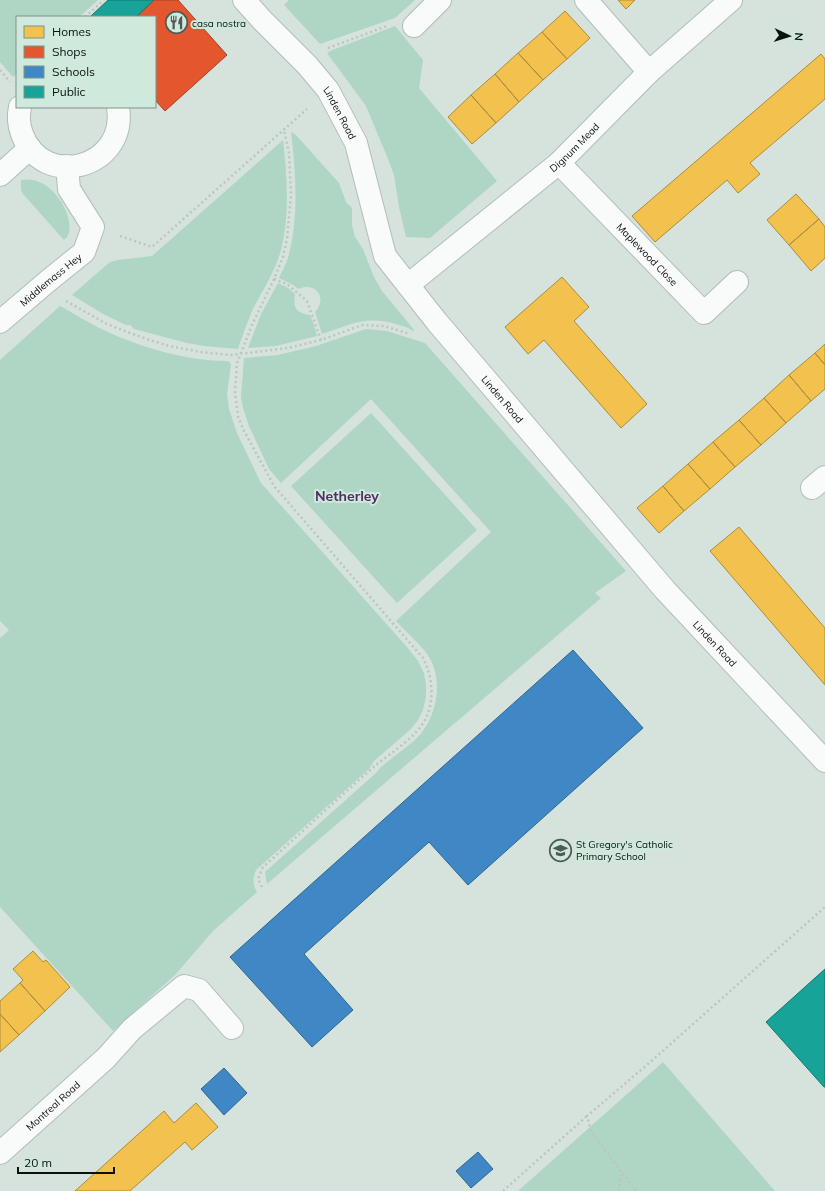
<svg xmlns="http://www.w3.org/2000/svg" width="825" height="1191" font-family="Mulish,sans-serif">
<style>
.green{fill:#afd6c4}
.homes{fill:#f2c14e;stroke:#ac8c3b}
.shops{fill:#e4572e;stroke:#a24224}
.schools{fill:#3f88c5;stroke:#2f658e}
.public{fill:#17a398;stroke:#13786f}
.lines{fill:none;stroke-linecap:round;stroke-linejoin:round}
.minor-casing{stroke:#b2bdb8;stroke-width:24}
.path{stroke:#bec4c2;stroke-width:2.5;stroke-dasharray:2 3;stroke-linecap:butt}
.minor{stroke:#f9fbfa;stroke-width:22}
.labels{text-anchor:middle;stroke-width:4;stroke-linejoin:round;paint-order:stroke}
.poi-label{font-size:10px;fill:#09120e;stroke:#cfe9dc;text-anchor:start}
.street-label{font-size:10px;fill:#09120e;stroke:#cfe9dc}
.district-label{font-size:14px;font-weight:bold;fill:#512b61;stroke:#cfe9dc}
</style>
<rect width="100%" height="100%" fill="#d5e3dc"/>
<path class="green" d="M0,0H98L79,17H17V74L13,77L0,62Z
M289,0H415L395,18L320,44L284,5Z
M395,26L423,60L419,88L497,181L430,238L406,237L399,207L394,175L388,159L366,106L327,53L330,51Z
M291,132L296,135L339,183L346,202L352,208V225L355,237L363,249L374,277L382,291L411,326L414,330L413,331C408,327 402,326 396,324C365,315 350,325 322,334L315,312C328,298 316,281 298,289L293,285L279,278C282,271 286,264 288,258C299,217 296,174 291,132Z
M283,140C287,175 290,215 281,250C275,272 262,291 252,311C247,324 242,336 238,349L204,346L187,343L134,329L130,325H126L103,314L72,295L110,262L118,260L152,256Z
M21,180C27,180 33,179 39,182C56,188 73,215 69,233C68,236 66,238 64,240L23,194L21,190Z
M278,283L288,288L295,294C293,307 295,313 310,315L314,325L317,336L276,346L248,348L261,314Z
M60,306C75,314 90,324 106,331C142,348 188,361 228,361L231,364L227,394L229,409L237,433L261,483L407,647L418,661L424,673L426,684V697L423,710L418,720L411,729L374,761L369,769L256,870C253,878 252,884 257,892L213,931L175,975L113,1031L0,907V638L9,630L0,621V360Z
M366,329L387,331L425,343L626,571L595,593L601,598L267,884L265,872L377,772L380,768C391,758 405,749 416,739C437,719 445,679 427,654C420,644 405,631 396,621L491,532L371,399L281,483L269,469L249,426L243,408L241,397L244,358L278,355L316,346Z
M371,413L477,530L397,603L291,486Z
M663,1062L775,1191H518Z"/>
<path class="homes" d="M618,0H635L626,9Z
M565,11L590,38L567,59L542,32Z
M542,32L567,59L543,80L518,53Z
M518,53L543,80L519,102L495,74Z
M821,54L825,59V99L750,163L760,174L738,193L727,180L655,242L632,216Z
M495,74L519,102L496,123L471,95Z
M471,95L496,123L472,144L448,117Z
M796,194L819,219L789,245L767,220Z
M819,219L825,227V258L811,271L789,245Z
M562,277L589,307L574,321L647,404L621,428L544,340L528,354L505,327Z
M825,344V365L815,353Z
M815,353L825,365V389L811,401L789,375Z
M789,375L811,401L786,423L764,398Z
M764,398L786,423L761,445L739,420Z
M739,420L761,445L735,467L713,442Z
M713,442L735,467L710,489L688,464Z
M688,464L710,489L684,511L663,486Z
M663,486L684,511L659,533L637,508Z
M739,527L825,628V685L710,551Z
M33,951L43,962L46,960L70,987L45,1011L20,983L23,980L13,969Z
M20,983L45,1011L19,1035L0,1014V1001Z
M0,1014L19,1035L0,1052Z
M196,1103L218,1127L192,1150L185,1142L130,1191H75L164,1111L174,1123Z"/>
<path class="shops" d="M154,0H178L227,55L165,111L155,100V17H136Z"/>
<path class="schools" d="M573,650L643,728L468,885L429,842L304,954L353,1010L312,1047L230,957Z
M224,1068L247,1093L224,1115L201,1089Z
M478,1152L493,1169L471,1188L456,1171Z"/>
<path class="public" d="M108,0H154L136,17H92L91,16Z
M825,969V1087H824L766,1022Z"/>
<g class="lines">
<defs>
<g id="minor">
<path id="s1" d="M244,0L262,20L307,65L328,90L356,143L385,256L437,322L665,590L825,761"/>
<path d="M586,0L649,72"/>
<path d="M414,26L440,0"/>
<path d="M20,107C18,116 19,126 22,134C43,191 128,168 118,107"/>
<path id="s2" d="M559,163L704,313L737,282"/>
<path d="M0,175L30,148"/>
<path id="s3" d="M408,285L559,163L649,72L731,0"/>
<path id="s4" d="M0,322L48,281L84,252L93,227L69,189L67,166"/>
<path d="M812,488L825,477"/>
<path id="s5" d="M0,1153L106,1058L132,1029L184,986L199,990L232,1028"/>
</g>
</defs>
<use href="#minor" class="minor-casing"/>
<path class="path" d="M85,17L104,0
M328,48L387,26
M0,70L10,82
M120,236L152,247L307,109
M274,279L287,284L307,301L321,340
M66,301L107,324L127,332L147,339L169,346L201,352L231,355L288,348L321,340L354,328L363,325L384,326L410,334
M262,887L258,879L263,867C301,833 338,798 376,765C392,752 415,738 425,720C435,700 433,678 423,658L274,486L243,429L238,416L235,392L237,363L252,325L274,279L283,257L287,239L291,195L289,153L284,130
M503,1191L587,1116
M619,1191L622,1173
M636,1191L591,1132L587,1116L648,1064L825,907"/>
<use href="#minor" class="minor"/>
</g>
<defs>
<symbol id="restaurant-ring" viewBox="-11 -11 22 22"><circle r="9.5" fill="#cfe9dc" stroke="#505b56" stroke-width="1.5"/><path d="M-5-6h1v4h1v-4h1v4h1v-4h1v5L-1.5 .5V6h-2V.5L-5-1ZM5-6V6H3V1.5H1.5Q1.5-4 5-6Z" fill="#505b56"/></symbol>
<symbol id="school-ring" viewBox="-11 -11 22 22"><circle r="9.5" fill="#cfe9dc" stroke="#505b56" stroke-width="1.5"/><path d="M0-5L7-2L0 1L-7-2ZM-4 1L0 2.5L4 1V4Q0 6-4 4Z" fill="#505b56"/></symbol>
</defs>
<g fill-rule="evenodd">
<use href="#restaurant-ring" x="164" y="10" width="25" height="25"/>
<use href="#school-ring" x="548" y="838" width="25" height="25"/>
</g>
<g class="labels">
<g class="poi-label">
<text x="192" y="27">casa nostra</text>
<text x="576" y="848">St Gregory's Catholic<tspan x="576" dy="12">Primary School</tspan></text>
</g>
<g class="street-label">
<text dy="4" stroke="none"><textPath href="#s1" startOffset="149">Linden Road</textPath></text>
<text dy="4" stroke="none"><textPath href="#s3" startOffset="216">Dignum Mead</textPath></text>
<text dy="4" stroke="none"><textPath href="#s2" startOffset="127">Maplewood Close</textPath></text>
<text dy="4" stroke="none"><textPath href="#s4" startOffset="66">Middlemass Hey</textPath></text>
<text dy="4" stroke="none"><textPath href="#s1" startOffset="485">Linden Road</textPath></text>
<text dy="4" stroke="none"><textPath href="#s1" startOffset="809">Linden Road</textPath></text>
<text dy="4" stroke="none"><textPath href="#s5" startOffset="71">Montreal Road</textPath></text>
</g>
<g class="district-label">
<text x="347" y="501">Netherley</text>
</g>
</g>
<rect x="16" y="16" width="140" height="92" fill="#cfe9dc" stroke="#80938a"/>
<rect x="24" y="26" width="20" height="12" fill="#f2c14e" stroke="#80938a"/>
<text x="52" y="36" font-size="12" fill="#09120e">Homes</text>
<rect x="24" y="46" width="20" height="12" fill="#e4572e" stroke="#80938a"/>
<text x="52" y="56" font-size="12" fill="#09120e">Shops</text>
<rect x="24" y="66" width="20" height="12" fill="#3f88c5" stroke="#80938a"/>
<text x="52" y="76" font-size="12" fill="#09120e">Schools</text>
<rect x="24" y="86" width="20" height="12" fill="#17a398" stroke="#80938a"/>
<text x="52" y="96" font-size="12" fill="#09120e">Public</text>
<g transform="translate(789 36) rotate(94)" stroke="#cfe9dc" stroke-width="3" paint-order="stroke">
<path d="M0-3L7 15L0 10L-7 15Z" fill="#09120e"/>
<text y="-6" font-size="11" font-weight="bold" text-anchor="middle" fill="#09120e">N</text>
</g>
<path d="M18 1167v6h96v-6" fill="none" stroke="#09120e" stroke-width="2"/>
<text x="24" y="1167" font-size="12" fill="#09120e" stroke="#cfe9dc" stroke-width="3" paint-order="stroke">20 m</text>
</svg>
